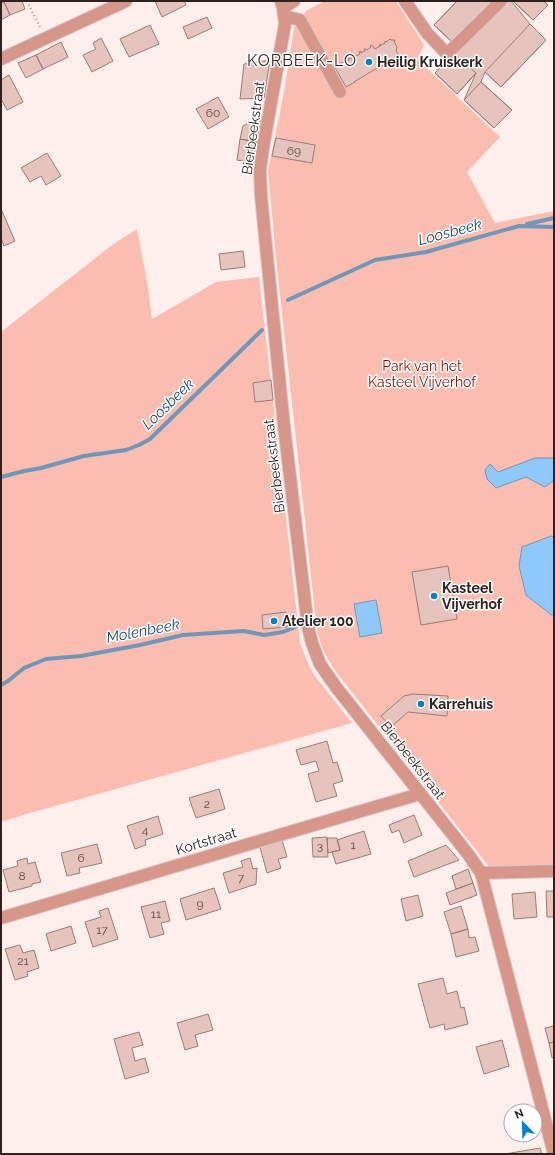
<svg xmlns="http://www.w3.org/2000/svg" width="555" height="1155" font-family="Raleway,sans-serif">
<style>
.green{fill:#fabdb0}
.water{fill:#8ec9f9;stroke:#7197b8}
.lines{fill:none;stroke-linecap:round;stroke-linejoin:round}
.stream{stroke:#7197b8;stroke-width:4}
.building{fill:#e6c4bd;stroke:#9b7c75}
.minor-casing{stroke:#d9cac7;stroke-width:14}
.path{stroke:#aa9d9a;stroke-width:2.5;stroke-dasharray:1 3;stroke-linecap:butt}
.minor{stroke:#d6978a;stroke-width:12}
.poi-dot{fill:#0282ca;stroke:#fff;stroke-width:1.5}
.labels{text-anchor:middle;stroke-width:3;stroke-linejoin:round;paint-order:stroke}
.number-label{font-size:12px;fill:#5c4a46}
.poi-label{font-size:14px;font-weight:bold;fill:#2e221f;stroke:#fff;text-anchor:start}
.street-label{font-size:14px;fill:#2e221f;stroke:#fff}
.park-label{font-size:14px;fill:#7f1201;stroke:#fff}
.water-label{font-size:15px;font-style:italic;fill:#114a71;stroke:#fff}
.quarter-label{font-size:16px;letter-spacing:1px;fill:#2e221f;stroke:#fff}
</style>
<rect width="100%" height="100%" fill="#feefec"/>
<path class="green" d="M324,1H396L424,45L417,59L500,137L467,172L495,223L554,211V867L491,869L333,668L322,648L317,630L277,267L268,171L284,92L294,28L306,11Z
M137,229L148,287L152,319L216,282L259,277L300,643L308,663L314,675L352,723L30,813L1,822V332L112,245Z"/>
<path class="water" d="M535,458H554V480L545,487L526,477L496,488L487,479L485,470L490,464L498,472Z
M551,536L554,537V617L526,595L519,566L522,547Z
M376,600L382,633L360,637L354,604Z"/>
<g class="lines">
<path class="stream" d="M527,224L554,218
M288,300L375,260L426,252L519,226L554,227
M1,477L24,471L41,468L84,456L126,450L139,445L150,439L262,330
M1,685L8,681L24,668L46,659L81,656L140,645L183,635L244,631L264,635L283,632L295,627"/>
</g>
<path class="building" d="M6,1H22L25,9L10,15L4,2Z
M155,1H185H184L186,5L162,17Z
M457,1H492L452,42L434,25Z
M457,1H511L530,24L546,40L501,87L485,72L481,82L512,110L494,128L464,100L476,73L457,94L435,73L454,53L452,42L434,25Z
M513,1H543L548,5L533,20Z
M513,1H543L548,5L533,20Z
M4,2L10,15L1,20V3Z
M207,17L212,28L188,39L183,27Z
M530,24L546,40L501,87L485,72Z
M150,25L159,44L129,57L120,39Z
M101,38L113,61L92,72L83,55L96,49L93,43Z
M390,39L391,40H395L394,42L397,47L396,51L400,57L384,68L382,65L354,82H355L346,87L334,66L343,62L344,63L349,60L348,59L349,58L350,59L355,57L354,56L355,55L356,56L360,54L359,52L361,51V53L365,51L364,49H366L367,50L371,47L370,46L372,45L375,49L380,46V44V46L385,43V41L386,42L389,40Z
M61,42L68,57L43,69L36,55Z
M454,53L476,73L457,94L435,73Z
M36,55L43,69L26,78L18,63Z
M270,60L264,98L240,99L244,64Z
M9,75L23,102L7,110L1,99V80Z
M481,82L512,110L494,128L464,100Z
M218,97L229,117L208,129L196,109Z
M261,116L257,142L240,139L243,126Z
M276,138L315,145L312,163L272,156Z
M240,139L257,142L253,163L237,160Z
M47,153L61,176L46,185L41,176L30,182L21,168Z
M1,209L15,241L4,246L1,238Z
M243,251L245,267L221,270L219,254Z
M271,380L273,400L255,402L253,383Z
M448,566L457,619L421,625L412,572Z
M286,612L287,627L263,629L262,615Z
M413,694L448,696L447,716L408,712L391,727L381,716L404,696Z
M327,741L333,763L337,762L343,781L333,784L337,796L316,802L308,774L319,771L316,761L301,765L296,750Z
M219,789L225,809L196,818L189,798Z
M414,815L422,835L404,843L399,830L392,833L389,825Z
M158,816L163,834L145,840L146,845L135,849L127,826Z
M364,831L371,854L336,864L332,852L340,850L337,840Z
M327,837L328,857H313L312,838Z
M327,838H337L340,850L328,853Z
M282,840L287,857L278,859L281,868L267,873L260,847Z
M97,844L102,863L79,868L80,873L67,876L61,853Z
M446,845L459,860L414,877L408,861Z
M27,858L28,864L35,862L41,882L32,884V886L9,892L3,870L18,866L17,861Z
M250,858L253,869L257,868L256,884L229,893L223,873L243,867L241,861Z
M468,869L473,883L456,889L452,876Z
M473,883L477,895L450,905L446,893Z
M214,888L221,909L186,920L180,899Z
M546,891H554V917H547Z
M535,892L537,917L514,919L512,894Z
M418,895L423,916L406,921L401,899Z
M165,901L170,921L161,923L164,934L150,938L141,907Z
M461,906L468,929L451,934L444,912Z
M108,908L118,939L93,947L85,922L101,917L99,911Z
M71,926L76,943L51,951L46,934Z
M468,929L469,938L475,937L479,951L456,957L451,934Z
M20,945L23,953L34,950L39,968L27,972L28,976L15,980L5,949Z
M443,978L447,994L457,991L461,1008L464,1007L468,1024L445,1030L444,1024L430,1028L418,984Z
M208,1014L213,1030L195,1035L198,1046L185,1050L177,1023Z
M554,1026V1042L549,1043L545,1028Z
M139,1032L143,1045L132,1048L135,1061L145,1058L149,1072L125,1079L114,1039Z
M502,1040L509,1066L484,1074L476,1047Z
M554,1042V1057L552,1058L549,1043Z
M540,1148L542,1154H505Z"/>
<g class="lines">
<defs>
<path id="minor" d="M281,1L283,8L285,24L263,148L260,170L261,196L284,426L308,627L312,643L320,664L336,687L468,854L481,873L554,1154
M405,1L427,33L447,54L501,1
M283,8L294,1
M284,16L300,20L340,92
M1,59L126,1
M481,873L554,871
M1,918C141,877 280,834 420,794"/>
</defs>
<use href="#minor" class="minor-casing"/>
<path class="path" d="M27,1L40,27"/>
<use href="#minor" class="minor"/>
</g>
<g class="poi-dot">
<circle cx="369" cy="62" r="4"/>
<circle cx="434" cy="596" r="4"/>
<circle cx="274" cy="621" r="4"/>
<circle cx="421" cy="704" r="4"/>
</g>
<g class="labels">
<g class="number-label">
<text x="213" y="117">60</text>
<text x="294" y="155">69</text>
<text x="207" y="808">2</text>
<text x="145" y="834">4</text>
<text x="353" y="849">1</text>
<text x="320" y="850">3</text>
<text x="81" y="862">6</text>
<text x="22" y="880">8</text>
<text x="241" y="882">7</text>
<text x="200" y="908">9</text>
<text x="156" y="918">11</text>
<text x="102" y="934">17</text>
<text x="23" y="965">21</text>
</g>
<g class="poi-label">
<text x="377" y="67">Heilig Kruiskerk</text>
<text x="442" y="593">Kasteel<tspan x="442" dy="16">Vijverhof</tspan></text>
<text x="282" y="626">Atelier 100</text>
<text x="429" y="709">Karrehuis</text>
</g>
<g class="street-label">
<text transform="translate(253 128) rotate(-82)" y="5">Bierbeekstraat</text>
<text transform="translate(274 466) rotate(-97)" y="5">Bierbeekstraat</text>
<text transform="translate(413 760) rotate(52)" y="5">Bierbeekstraat</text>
<text transform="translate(206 841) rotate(-17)" y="5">Kortstraat</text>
</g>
<g class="park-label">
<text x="422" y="371">Park van het<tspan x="422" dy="16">Kasteel Vijverhof</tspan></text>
</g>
<g class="water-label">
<text transform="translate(450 232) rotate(-15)" y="5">Loosbeek</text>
<text transform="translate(168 404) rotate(-44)" y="5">Loosbeek</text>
<text transform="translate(143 631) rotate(-11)" y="5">Molenbeek</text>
</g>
<g class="quarter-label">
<text x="302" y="66">KORBEEK-LO</text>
</g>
</g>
<rect width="555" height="1155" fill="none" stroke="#2e221f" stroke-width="4"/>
<g transform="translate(523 1123) rotate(337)"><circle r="19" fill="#ffffff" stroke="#aba7a5"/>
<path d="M0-3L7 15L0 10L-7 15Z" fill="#0282ca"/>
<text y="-6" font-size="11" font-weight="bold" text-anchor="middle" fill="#2e221f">N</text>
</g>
</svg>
